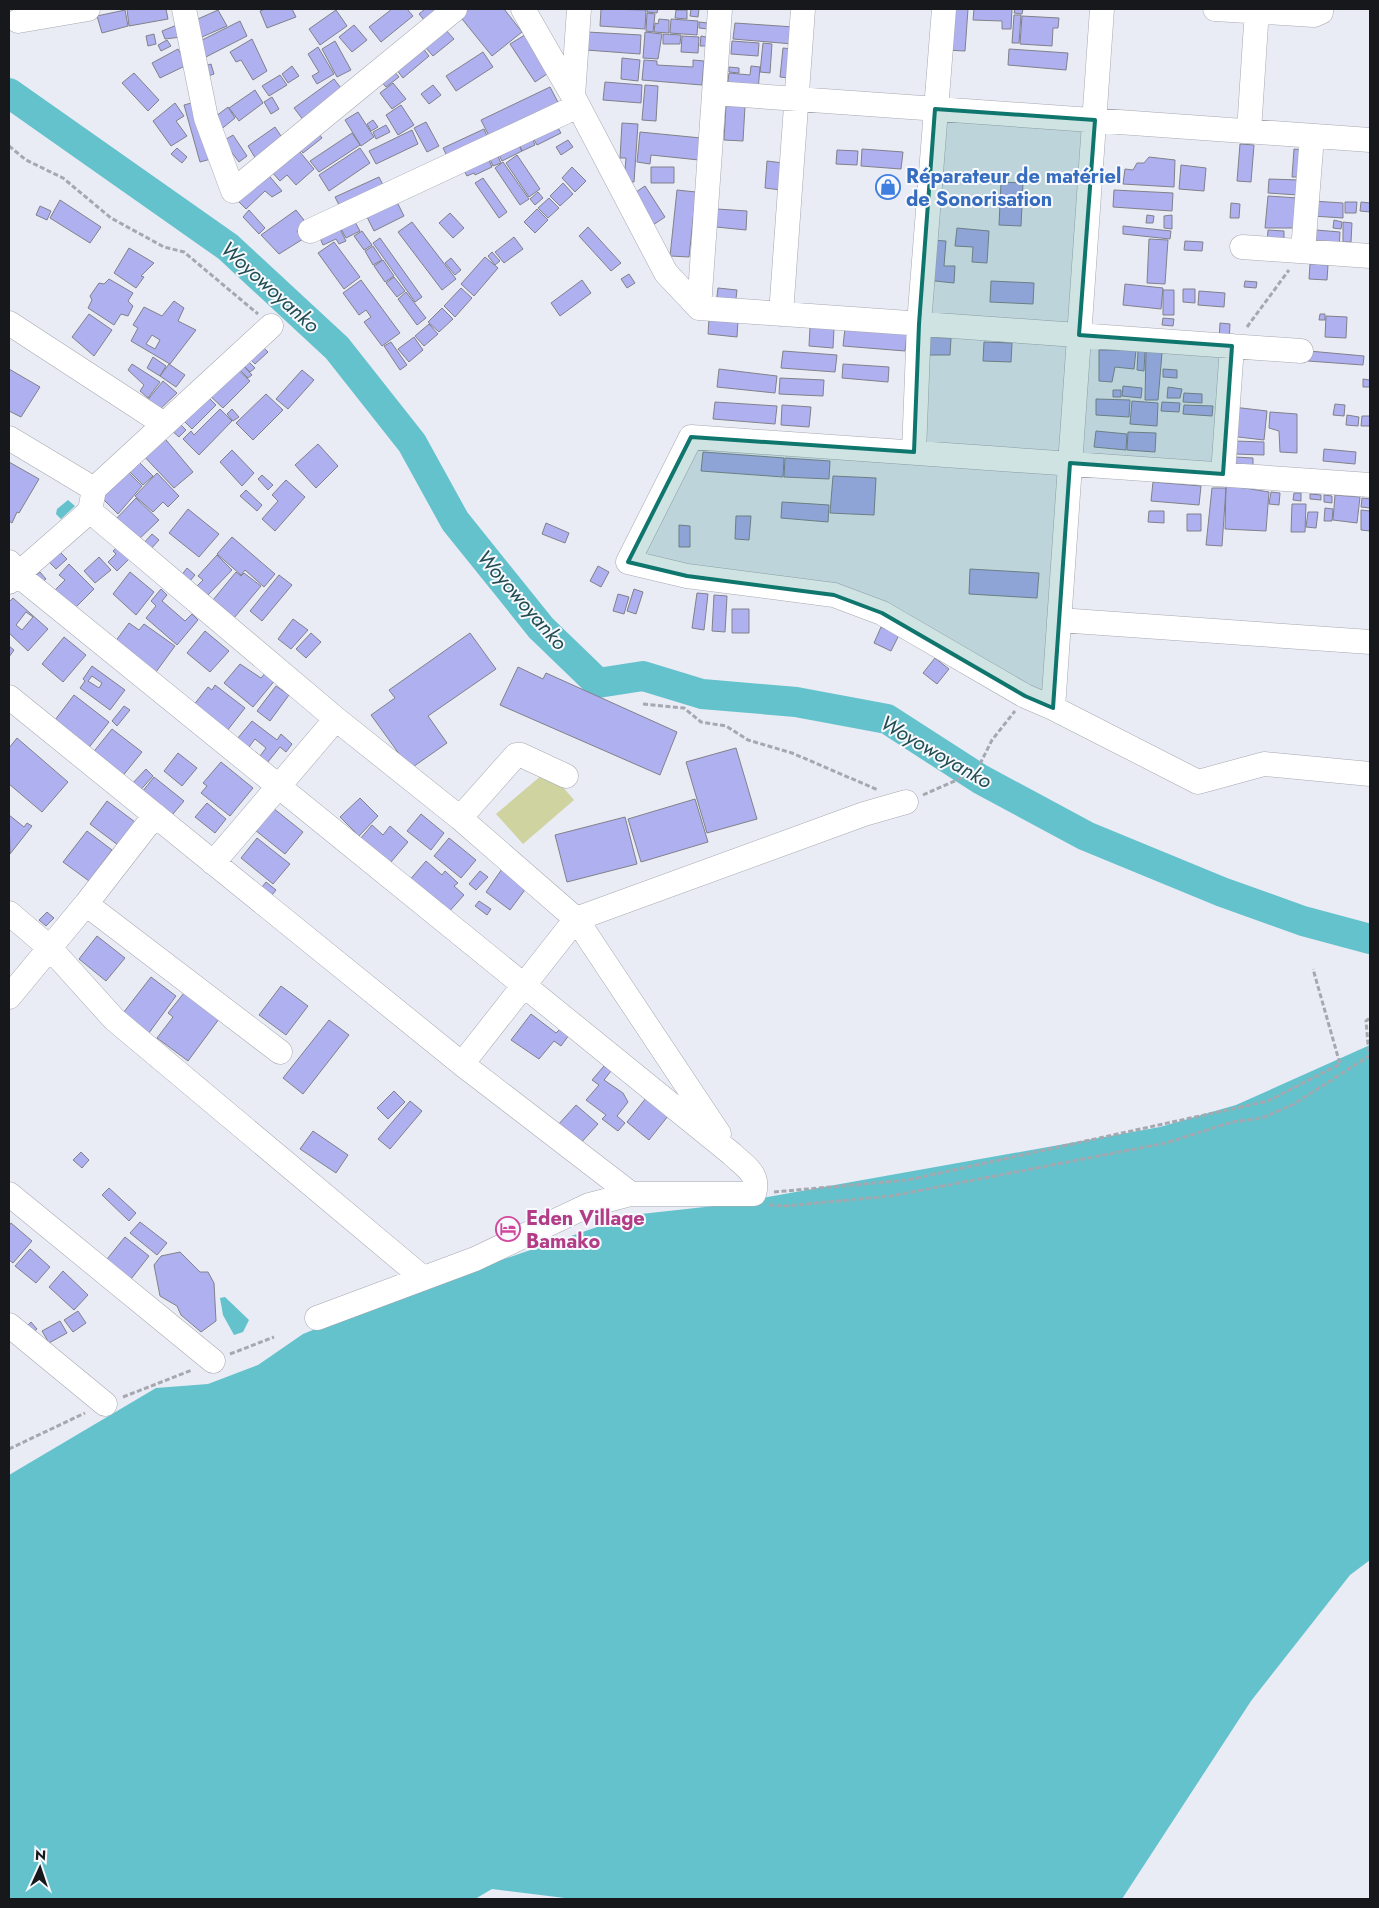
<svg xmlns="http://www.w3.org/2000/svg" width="1379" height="1908" font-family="Jost,sans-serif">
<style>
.green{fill:#ced39f}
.water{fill:#63c2cb}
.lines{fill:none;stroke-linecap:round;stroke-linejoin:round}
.river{stroke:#63c2cb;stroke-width:30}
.building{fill:#afb0f0;stroke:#81818a;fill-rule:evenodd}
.minor-casing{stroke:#a7a9b2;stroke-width:25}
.path{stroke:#a6a8b0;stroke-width:3;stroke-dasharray:5 2.5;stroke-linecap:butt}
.minor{stroke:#fff;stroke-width:24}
.marked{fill:#0f766e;fill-opacity:0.2;stroke:#0f766e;stroke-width:4;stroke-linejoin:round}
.labels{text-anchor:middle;stroke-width:4;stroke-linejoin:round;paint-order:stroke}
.shop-label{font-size:20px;font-weight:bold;fill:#366cbe;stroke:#f7f9fe;text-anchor:start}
.hotel-label{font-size:20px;font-weight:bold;fill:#b23c85;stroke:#f7f9fe;text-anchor:start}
.water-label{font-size:21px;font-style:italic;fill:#224d51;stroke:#f7f9fe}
</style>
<rect width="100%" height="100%" fill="#e9ebf5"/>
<path class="green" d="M548,770L574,800L523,844L496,814Z"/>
<path class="water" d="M68,500L75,506L61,519L56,514L57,509Z
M1370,1045V1560L1350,1575L1251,1701L1122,1899H573L492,1889L475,1899H9V1475L156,1388L208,1384L258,1365L303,1334L394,1297L632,1215L723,1205L1160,1127L1236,1105Z
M225,1297L249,1320L243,1332L234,1335L223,1315L220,1298Z"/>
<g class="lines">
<path class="river" d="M9,93L228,247L337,348L412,443L455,521L541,628L598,683L643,676L702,694L796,702L887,719L980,779L1086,836L1222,892L1303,921L1370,939"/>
</g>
<path class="building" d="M127,9H166L168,19L129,26Z
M265,9H292L296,17L267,28L260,11Z
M392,9H407L413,16L381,42L369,27Z
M425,9H451L430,27L419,14Z
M465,9H504L522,32L492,56L458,14Z
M601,9L646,10L645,29L600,26Z
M647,9H658L657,13L647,12Z
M691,9H699L698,17L690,16Z
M948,9H968L965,51L945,50Z
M974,9H1012L1011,29H1002V21L973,20Z
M1015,9H1023L1022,14L1014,13Z
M125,10L128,26L102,33L97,16Z
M218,10L227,26L193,41L189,23Z
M336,10L347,26L320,45L309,29Z
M676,10H687V19L675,18Z
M647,13L655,14L653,32L646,31Z
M1014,15H1021L1019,43H1012Z
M1022,16L1059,18L1058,28H1053L1052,46L1020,44Z
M659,19L669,20V33L654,32L655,23L658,24Z
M671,19L698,21L697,35L670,33Z
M240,21L247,36L200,60L192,45Z
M699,22L708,23V29L699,28Z
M735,23L794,27L793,44L733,39Z
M177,25L181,37L165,39L162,31Z
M354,25L367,40L352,52L339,37Z
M444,28L454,39L433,56L424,46Z
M587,32L641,35L640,54L586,50Z
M645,32L662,34L658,59L643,58Z
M528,33L553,70L535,82L510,44Z
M154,34L156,44L148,46L146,36Z
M663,34L681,35L680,44H663Z
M682,36L699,37L698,53L681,52Z
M701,36L706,37V46H700Z
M252,39L267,71L253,80L241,60L236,62L230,52Z
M167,40L171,46L161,51L158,45Z
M335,41L351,70L337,77L322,49Z
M732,41L759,43L758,56L731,54Z
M763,43L772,44L770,73L760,72Z
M318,47L334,74L317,84L312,76L319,72L308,54Z
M422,47L429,56L403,78L396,69Z
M783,48L792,49L790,78L780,77Z
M178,49L187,65L160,78L152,63Z
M1009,49L1068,53L1066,70L1008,65Z
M483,52L493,67L456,91L446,76Z
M622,58L640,60L638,81L621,79Z
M644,60L657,61V65L693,67V60L704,61L702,85L642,80Z
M211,64L214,74L202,78L199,68Z
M292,66L299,76L288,83L282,74Z
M751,66L760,67L758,91L727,89L729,73L750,75Z
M729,67L739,68V73L729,72Z
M393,70L399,77L386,87L380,80Z
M134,73L159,100L148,111L122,83Z
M280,75L287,85L269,96L262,86Z
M334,79L344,92L304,121L294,108Z
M605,82L642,85L641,103L603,100Z
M393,83L406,99L392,109L380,93Z
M433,85L441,95L429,104L421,94Z
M645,85L658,86L656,121L642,120Z
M550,87L561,108L492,142L481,120Z
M255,90L263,103L239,121L229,108Z
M272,97L279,109L271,114L264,102Z
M195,102L211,159L200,162L184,105Z
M175,103L184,116L176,121L187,136L171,146L153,121Z
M401,105L414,125L398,135L386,115Z
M726,105L745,106L743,141L724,140Z
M228,107L235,118L219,131L211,120Z
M358,112L374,137L361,146L345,120Z
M373,120L378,127L371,131L367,124Z
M426,122L439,146L427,152L414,128Z
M622,123L638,124L634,182L624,181L626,158H620Z
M386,125L390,132L376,139L373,132Z
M557,126L561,133L537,145L533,138Z
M275,127L285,142L257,161L248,146Z
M484,129L490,143L450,162L443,148Z
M316,130L322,138L303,153L297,146Z
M412,130L418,144L376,164L369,151Z
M640,132L701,138L699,160L651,155L650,164L637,162Z
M352,133L360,145L319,172L310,161Z
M233,135L247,156L239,162L223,141Z
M532,138L535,145L522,151L519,144Z
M568,140L573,147L561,155L556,147Z
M518,144L522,151L502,161L498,153Z
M1240,144L1254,145L1251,182L1237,181Z
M295,146L314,169L296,185L287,175L280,181L269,169Z
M177,148L187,157L182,163L171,154Z
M360,148L370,163L329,191L319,175Z
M862,149L903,152L901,169L861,166Z
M1294,149L1303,150L1302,177H1292Z
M837,150L858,151L857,165L836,164Z
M497,154L501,163L493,166L489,157Z
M517,155L540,189L529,197L506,163Z
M1149,157L1175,160L1174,187L1123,184L1125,169L1133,170L1137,163H1144Z
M488,158L492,167L475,175L474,173L467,176L463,169Z
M767,161L783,163L781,190L765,188Z
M503,162L529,199L520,205L495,168Z
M1181,165L1206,168L1204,191L1179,189Z
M572,167L586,181L575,192L562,178Z
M651,167H674V183H651Z
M265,171L282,191L272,197L265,191L246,209L236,199Z
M379,177L384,187L340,207L335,197Z
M483,178L507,212L499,218L475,183Z
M1269,179L1299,180L1298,195L1268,193Z
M1001,182L1023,183L1021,226L999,225Z
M563,183L573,194L560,206L550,196Z
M645,186L665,217L650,227L630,196Z
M677,190L696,192L689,257L670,256Z
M1114,190L1173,193L1172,211L1113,207Z
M538,192L543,198L535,205L530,199Z
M1268,196L1298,198L1296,228H1265Z
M549,198L559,208L548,218L538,208Z
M60,200L101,227L90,243L50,218Z
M1313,201L1343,203V218L1312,216Z
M397,202L404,216L374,231L367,217Z
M1345,202H1357L1356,213H1345Z
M1361,202L1370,203V212L1360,211Z
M1231,203L1240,204L1239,218H1230Z
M40,206L51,211L47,220L36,215Z
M537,209L548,220L535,233L524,222Z
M717,209L747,211L746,230L716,227Z
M249,210L265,228L259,234L243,217Z
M296,210L307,224L297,231L303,239L279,254L261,235Z
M450,213L464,228L453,238L439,223Z
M1147,215L1154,216L1153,223H1146Z
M1172,215V229L1164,228V216Z
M1334,220L1342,222L1341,229L1333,228Z
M355,222L360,231L346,238L341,229Z
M412,222L456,279L442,290L398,232Z
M1343,222L1352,223L1351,242H1343Z
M1123,226L1171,231L1170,239L1123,234Z
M588,227L621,263L611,271L579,236Z
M957,228L989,231L987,263L972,262L973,247L955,246Z
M340,229L346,241L339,244L336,239L323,245L320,238Z
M1268,230L1284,231V245L1267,244Z
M1316,230L1340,232L1339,250L1315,248Z
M362,231L372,245L364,250L354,236Z
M514,237L523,249L504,263L495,252Z
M380,238L422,297L415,302L373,243Z
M1149,239L1168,240L1165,284L1147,283Z
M930,240L946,241L944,266H955L954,283L926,280Z
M1185,241L1203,242L1202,251L1184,250Z
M334,242L360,277L344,289L318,253Z
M373,246L382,260L373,265L365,251Z
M129,248L154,263L141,276L144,277L136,288L114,273Z
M492,252L500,261L495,265L488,256Z
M485,257L498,268L474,296L461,284Z
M451,258L461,270L455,275L445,263Z
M383,260L394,276L385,282L374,266Z
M1310,264L1328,265L1327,280L1309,279Z
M629,274L635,283L627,288L621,279Z
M394,277L405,291L397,297L386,283Z
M109,279L133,293L128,301L133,306L128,316L121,314L114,325L88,308L92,300L90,296L99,283L104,284Z
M361,280L400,333L382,346L364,322L371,317L366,310L359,315L343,293Z
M582,280L591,293L560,316L551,303Z
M991,281L1034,283L1033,304L990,302Z
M1245,281L1257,282L1256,288L1244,287Z
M1125,284L1163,288L1161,309L1123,305Z
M461,288L472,298L455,317L444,306Z
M718,288L737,290L735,307L716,304Z
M1183,289H1195V303L1183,302Z
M1163,290H1174V315H1163Z
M1199,291L1225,293L1224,307L1198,305Z
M406,292L426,318L417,325L398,299Z
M174,301L184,308L178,321L196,330L170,364L131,341L138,328L133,325L144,307L162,316ZM152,335L160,340L155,349L146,344Z
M442,308L453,319L439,332L428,322Z
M89,314L112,330L94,356L72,337Z
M1320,314H1325V320H1319Z
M1326,316L1347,317L1346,338L1325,337Z
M1163,318L1174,319L1173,326L1162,325Z
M709,319L738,321L737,337L708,334Z
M1220,323L1230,324L1229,341H1219Z
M429,324L438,334L424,346L415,336Z
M810,327L834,329L833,348L809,346Z
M845,328L907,334L905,351L843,346Z
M414,337L423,350L409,362L398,349Z
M922,337L951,338L950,355H922Z
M391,342L407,365L400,370L384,346Z
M984,342L1012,343L1011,362L983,361Z
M261,345L268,352L255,364L248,357Z
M1099,350H1136L1134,369L1115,367L1112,382L1099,381Z
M783,351L837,355L835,372L781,368Z
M1138,351H1145L1144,371L1137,370Z
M1146,351L1162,353L1158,400H1145Z
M1309,351L1364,356L1363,365L1308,361Z
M153,357L166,366L160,376L147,368Z
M246,359L255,368L250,372L241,363Z
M241,363L252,375L248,378L237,367Z
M132,364L160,382L148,398L140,391L144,385L128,370Z
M169,364L185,375L176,387L160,376Z
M843,364L889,367L888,382L842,378Z
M234,366L250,381L223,408L208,394Z
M9,369L40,387L21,417L9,411Z
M719,369L777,376L775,393L717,387Z
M1163,369L1177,370V378L1163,377Z
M302,370L314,380L288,409L276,399Z
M780,378L824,380L823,396L779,394Z
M1363,379L1370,380V387H1363Z
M163,381L177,393L158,411L146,402Z
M1123,386L1142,388L1141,398L1122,396Z
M1168,387L1182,389L1180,398H1167Z
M1113,390H1121V397H1113Z
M1184,393L1202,394V403L1183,402Z
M266,394L283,410L253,440L236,423Z
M206,395L216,405L192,429L182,419Z
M1096,399L1130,400L1129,417L1096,415Z
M1132,401L1158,403L1157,426L1130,424Z
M715,402L777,406L775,424L713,419Z
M1162,402L1180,403L1179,412L1161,411Z
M1335,404L1345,405L1344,416L1333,415Z
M782,405L811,407L809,427L781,425Z
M1184,405L1213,406L1212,416L1183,414Z
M1233,407L1267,411L1264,440L1230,436Z
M220,409L232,421L199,455L183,439L191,431L194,435Z
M232,409L239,417L233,421L227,414Z
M1270,412L1297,414V453L1280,452L1279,431L1269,428Z
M1347,415L1359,417L1358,426L1346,425Z
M1362,416H1370V426H1361Z
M178,422L186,430L179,437L171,430Z
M1096,431L1127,434L1126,450L1094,447Z
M1128,432L1156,433L1155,452L1127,450Z
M161,434L193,472L174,488L140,452Z
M1235,441L1264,442V455L1235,454Z
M318,444L338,466L316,488L295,465Z
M1324,449L1356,452L1355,464L1323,461Z
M232,450L254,473L242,486L220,462Z
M703,452L784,458L783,477L701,471Z
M1235,457L1253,458V466H1234Z
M785,458L830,461L829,479L784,477Z
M138,461L153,476L143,485L128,470Z
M9,462L39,479L19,513L17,512L12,523L9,521Z
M127,471L142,486L118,514L101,497Z
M157,473L179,496L168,507L163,502L153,512L135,496Z
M262,475L273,485L268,490L258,479Z
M833,476L876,478L874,515L830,513Z
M286,480L305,497L275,531L262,519L278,501L272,495Z
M1153,482L1201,486L1199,505L1151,501Z
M1226,485L1269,492L1266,531L1225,529Z
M1212,488H1226L1222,546L1206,545Z
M246,490L262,505L257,511L240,496Z
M1271,492L1280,493L1279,505L1269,504Z
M1294,493H1301V501L1293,500Z
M1310,494L1321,495V500L1310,499Z
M1324,495L1332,496V503L1324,502Z
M1335,495L1360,497L1357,523L1333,520Z
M136,498L159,520L137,541L115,520Z
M1362,498L1370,499V508L1361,507Z
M782,502L829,505L828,522L781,518Z
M1292,504H1306L1305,532H1291Z
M1325,508L1333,509L1332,521H1324Z
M188,509L219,534L199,557L169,533Z
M1361,510L1370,511V531L1361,530Z
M1149,511H1164V523L1148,522Z
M1308,512H1318L1316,528L1306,527Z
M1187,514H1201V531H1187Z
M736,516H751L749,540L735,539Z
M546,523L569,533L565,543L542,534Z
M679,525L690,526V547H679Z
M152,534L159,540L149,551L142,545Z
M232,537L275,574L264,587L245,570L241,575L217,554Z
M118,546L130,558L117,571L108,562L116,554L113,551Z
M60,552L67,559L56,569L49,562Z
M217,555L232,570L206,597L196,587L203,580L198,576Z
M99,557L111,570L95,583L84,571Z
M69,564L94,589L74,609L55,590L65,580L59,575Z
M598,566L609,572L601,587L590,581Z
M187,568L195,575L189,582L181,576Z
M970,569L1039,573L1037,598L969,594Z
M40,572L46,579L37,587L31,579Z
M130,572L154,592L136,615L113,594Z
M236,572L241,576L244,573L261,586L234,618L213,600Z
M279,575L292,585L262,621L250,611Z
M161,589L167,595L162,601L185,621L192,614L198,620L177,645L146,618L156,606L151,601Z
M634,589L643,592L636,614L627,611Z
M697,593L708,594L704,630L692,628Z
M618,594L629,597L624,614L613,611Z
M714,595L727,596L725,632L712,631Z
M13,598L48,629L28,651L9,633V602ZM26,612L33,617L22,630L16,625Z
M732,609H749V633H732Z
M293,619L308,630L291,649L278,639Z
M129,623L139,630L144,624L175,646L153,676L112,646Z
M881,627L899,635L891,651L874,643Z
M205,631L229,651L210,672L187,653Z
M311,633L321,642L306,658L296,649Z
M470,633L496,669L428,716L447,743L410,769L371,715L395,698L389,690Z
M64,637L86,655L63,682L42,664Z
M9,646L14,650L9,657Z
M935,658L949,669L937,684L923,673Z
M240,664L261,678L267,671L276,679L253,707L224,683Z
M92,666L125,690L110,710L80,688L85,681L83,679ZM92,676L102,683L99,688L88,681Z
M518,667L543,679L546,673L677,732L660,775L500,705Z
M215,685L245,708L223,736L189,711L208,687L212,690Z
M276,686L289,695L270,721L257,711Z
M74,695L109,722L87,750L52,724Z
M124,706L130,710L117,726L112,721Z
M252,721L277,740L281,734L292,744L286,752L280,747L267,763L237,739ZM255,739L266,748L260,756L249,747Z
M112,729L142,752L121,778L91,755Z
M17,738L68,782L42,812L9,784V748Z
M736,748L757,819L707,833L686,762Z
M178,753L197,768L182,786L164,771Z
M221,762L253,788L230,816L201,793L207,786L203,783Z
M146,769L153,776L138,793L130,786Z
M154,777L184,801L167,821L138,797Z
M360,798L378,816L359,836L340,817Z
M695,799L708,842L641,862L628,819Z
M107,801L135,822L118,845L90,824Z
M207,803L226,819L215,833L195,817Z
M273,808L303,832L285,854L255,830Z
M421,814L444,833L431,850L407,831Z
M9,815L24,827L27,823L32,826L10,854Z
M625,817L637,864L567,882L555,835Z
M372,825L383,835L390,826L408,842L385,869L360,839Z
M87,831L112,850L89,881L63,862Z
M257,838L290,864L273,884L241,858Z
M449,838L476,860L461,878L434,856Z
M426,861L442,875L445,871L458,883L454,886L464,895L447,914L443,904L435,898L430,903L408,882Z
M502,869L527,887L510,910L486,892Z
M480,871L488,877L476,890L469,884Z
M266,882L276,890L268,900L258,892Z
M479,901L491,909L487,915L475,906Z
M47,912L54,918L46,926L39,920Z
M97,936L125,958L106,981L79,959Z
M151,977L176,996L146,1037L120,1017Z
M281,986L308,1006L286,1035L259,1015Z
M184,993L219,1019L188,1061L157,1038L173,1017L168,1013Z
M531,1014L556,1033L561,1028L569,1035L561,1046L554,1041L539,1059L511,1040Z
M329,1020L349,1035L303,1094L283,1078Z
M604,1066L611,1071L604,1080L623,1093L628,1102L617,1116L625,1123L618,1131L602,1119L606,1115L586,1100L599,1085L592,1080Z
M394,1091L405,1102L388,1119L377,1108Z
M646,1098L668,1116L649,1140L627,1122Z
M410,1101L422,1111L390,1149L378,1139Z
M576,1105L598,1124L579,1145L557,1126Z
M313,1131L348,1155L336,1173L300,1149Z
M81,1152L89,1160L82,1168L73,1160Z
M109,1188L136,1213L129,1221L102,1195Z
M140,1222L167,1243L157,1255L130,1233Z
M11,1223L32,1241L13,1263L9,1260V1226Z
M125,1237L149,1256L128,1283L103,1264Z
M30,1249L50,1267L36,1283L15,1266Z
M180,1252L200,1272H208L214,1283L216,1321L201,1332L181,1315L177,1306L160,1296L154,1265L161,1256Z
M63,1271L88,1295L74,1310L49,1287Z
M78,1311L86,1323L73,1332L64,1320Z
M60,1321L67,1333L49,1343L42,1331Z
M31,1322L37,1329L28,1337L22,1331Z"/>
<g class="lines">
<defs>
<path id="minor" d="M184,9L206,118L233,191L455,9
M523,9L573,96L666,273L699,308L1301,351
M1215,9L1314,15L1321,12V9
M18,21L88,9
M714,93L1370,140
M573,96L579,9
M1249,131L1257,9
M310,231L578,106
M1242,247L1370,256
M1303,251L1312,136
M699,308L720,9
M781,314L803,9
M9,323L164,424
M9,438L94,489
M914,452L919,324L944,9
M1223,474L1232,346
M1370,485L691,437L628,562L687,576L834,595L882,613L1025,696L1053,708L1198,782L1264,764L1370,774
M90,511L336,719L460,818L576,919L719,1134
M9,562L18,575L732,1154C745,1167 760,1173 754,1194H631L589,1205L475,1259L317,1318
M9,582L90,511L94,489L271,326
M1059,620L1370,642
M9,697L462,1064L631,1194
M1053,708L1102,9
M460,818L516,755H521L566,776
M213,863L336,719
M86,904L280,1052
M9,913L50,948L114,1019L423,1278
M9,997L86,904L155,815
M462,1064L576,919L864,814L906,802
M9,1194L213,1361
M9,1325L105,1404"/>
</defs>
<use href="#minor" class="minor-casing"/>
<path class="path" d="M9,146L26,160L63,178L111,218L164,247L184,252L258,314
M1247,327L1289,270
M643,704L684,708L701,722L726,726L748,740L792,753L878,790
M980,764L992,740L1015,711
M923,795L968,775
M774,1192L908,1180L1268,1101L1340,1064L1313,969
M769,1205L785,1206L891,1196L1166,1143L1232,1122L1262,1118L1294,1104L1369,1056L1366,1021L1370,1018
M230,1354L274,1337
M123,1397L192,1370
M9,1449L85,1413"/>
<use href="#minor" class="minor"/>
</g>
<path class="marked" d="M935,109L1095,120L1079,335L1232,346L1223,474L1070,463L1053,708L1025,696L882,613L834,595L687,576L628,562L691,437L914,452L919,324Z"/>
<defs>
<symbol id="shop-ring" viewBox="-11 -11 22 22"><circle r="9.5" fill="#f7f9fe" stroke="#3f7fe0" stroke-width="1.5"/><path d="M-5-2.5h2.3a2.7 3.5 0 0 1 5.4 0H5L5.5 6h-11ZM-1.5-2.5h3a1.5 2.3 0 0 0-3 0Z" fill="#3f7fe0"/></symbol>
<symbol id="hotel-ring" viewBox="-11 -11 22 22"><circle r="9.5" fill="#f7f9fe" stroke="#d1479c" stroke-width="1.5"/><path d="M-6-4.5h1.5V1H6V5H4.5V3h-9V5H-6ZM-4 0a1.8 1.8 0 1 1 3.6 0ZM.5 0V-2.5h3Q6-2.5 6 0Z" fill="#d1479c"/></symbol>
</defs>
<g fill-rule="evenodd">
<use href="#shop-ring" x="874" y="173" width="28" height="28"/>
<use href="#hotel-ring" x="494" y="1215" width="28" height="28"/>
</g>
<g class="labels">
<g class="shop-label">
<text x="906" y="183">Réparateur de matériel<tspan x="906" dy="23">de Sonorisation</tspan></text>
</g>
<g class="hotel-label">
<text x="526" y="1225">Eden Village<tspan x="526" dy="23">Bamako</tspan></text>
</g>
<g class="water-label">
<text transform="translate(270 287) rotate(42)" y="7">Woyowoyanko</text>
<text transform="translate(522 600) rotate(49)" y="7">Woyowoyanko</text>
<text transform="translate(936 752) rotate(30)" y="7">Woyowoyanko</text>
</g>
</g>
<rect width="1379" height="1908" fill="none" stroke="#17181b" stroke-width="20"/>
<g transform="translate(40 1868) rotate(3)" stroke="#f7f9fe" stroke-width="4" paint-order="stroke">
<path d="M0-4L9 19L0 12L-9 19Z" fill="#17181b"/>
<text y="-8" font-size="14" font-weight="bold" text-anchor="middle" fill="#17181b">N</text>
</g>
</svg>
